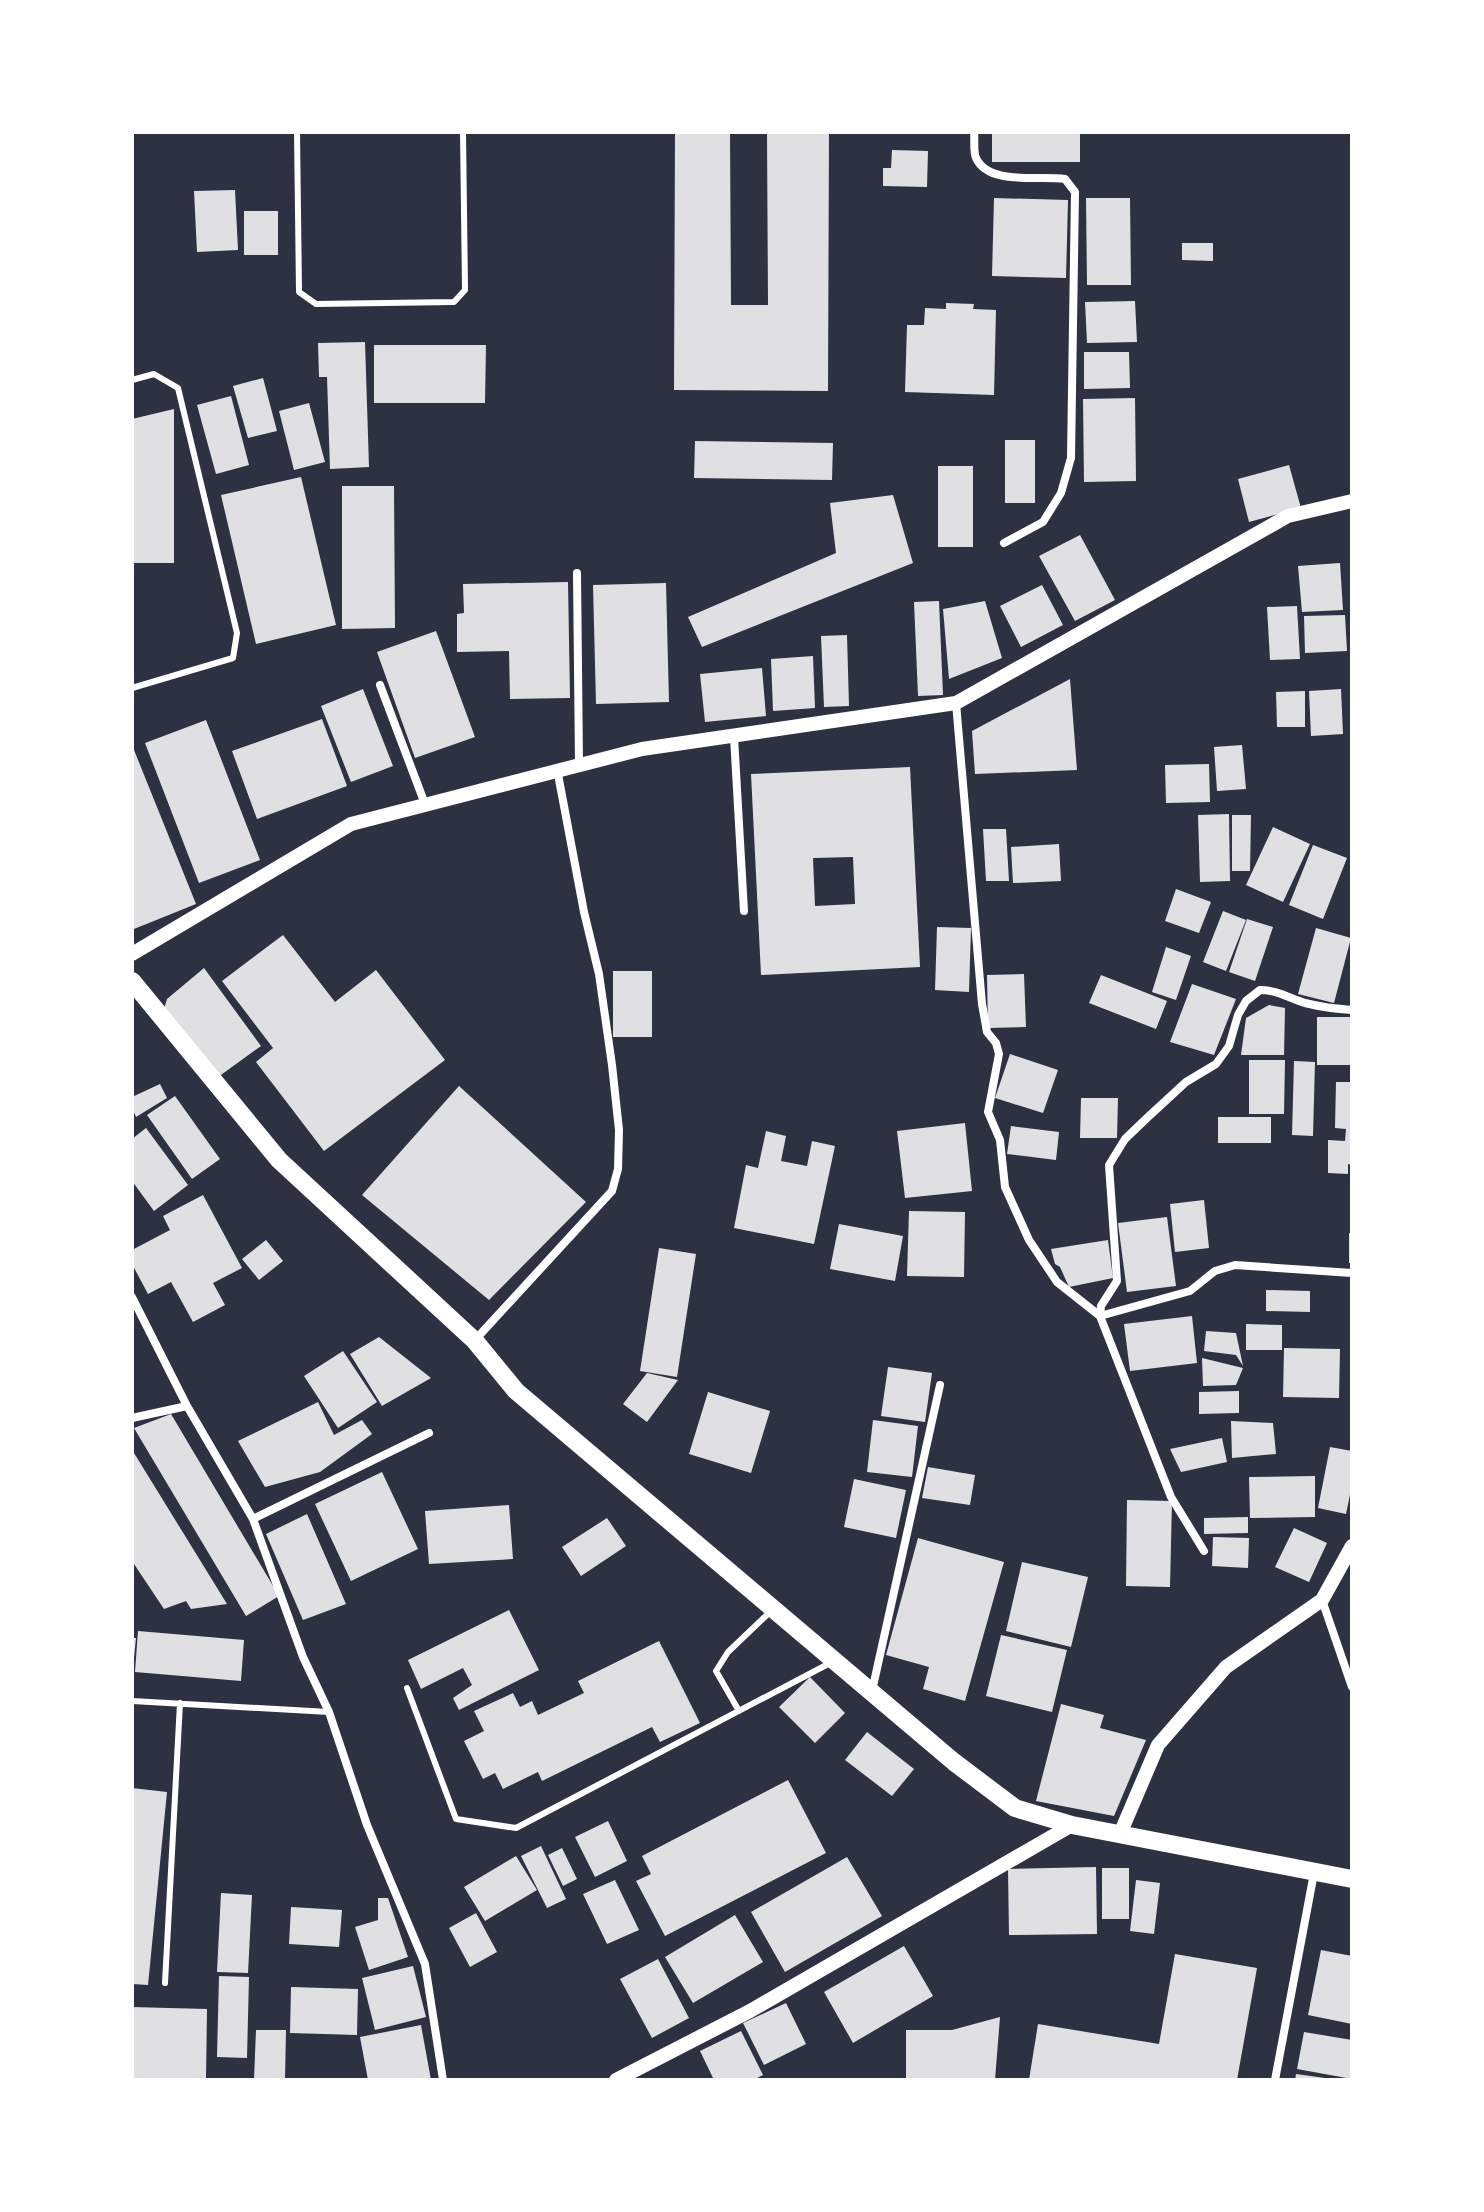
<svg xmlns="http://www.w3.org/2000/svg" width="1484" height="2212" font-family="Quicksand,sans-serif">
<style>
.building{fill:#e0e0e3;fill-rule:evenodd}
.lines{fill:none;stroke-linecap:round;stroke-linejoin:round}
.service{stroke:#fff;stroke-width:6}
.minor{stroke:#fff;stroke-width:8}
.tertiary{stroke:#fff;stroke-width:14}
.primary{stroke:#fff;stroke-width:18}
</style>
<rect width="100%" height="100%" fill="#2d3142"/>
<path class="building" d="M675,132H730L731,305H768L767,132H829L828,391L674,390Z
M992,132H1080V162H992Z
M892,150L928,151L927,187L883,186V168H891Z
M235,190L238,250L197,252L194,191Z
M994,198L1068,200L1066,278L992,276Z
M1086,198H1130L1131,285H1087Z
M244,211H278V255H244Z
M1182,243H1213V261L1182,260Z
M1135,301L1137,342L1087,343L1085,302Z
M946,303L974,304L973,309L996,310L994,395L905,392L907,325H924L925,308L946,309Z
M365,342L369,467L330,469L327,377H319L318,343Z
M374,345H486L485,403H374Z
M1084,352H1129L1130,388L1084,389Z
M263,378L277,431L248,438L233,386Z
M231,396L249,465L216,474L197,405Z
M1135,398L1136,481L1084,482L1083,399Z
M309,403L325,462L294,470L279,411Z
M174,409V563H132V419Z
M1005,440H1035V503H1005Z
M695,441L833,443L832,480L694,478Z
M1289,465L1301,508L1249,522L1238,479Z
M938,466H973V547H938Z
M301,477L336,625L256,644L221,495Z
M342,486H394L395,628L342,629Z
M893,495L913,563L702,647L688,617L836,553L830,503Z
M1080,535L1115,600L1075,621L1039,556Z
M1340,563L1343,610L1302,612L1298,566Z
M568,582L570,698L510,699L509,651L457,652V614L464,613L463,584Z
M666,583L669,702L596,704L593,585Z
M1042,585L1063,625L1021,647L1000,606Z
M939,601L943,695L918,696L914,602Z
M985,601L1002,658L949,679L943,609Z
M1297,606L1300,659L1270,660L1267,607Z
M1345,615L1347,651L1305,653L1304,616Z
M436,631L475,737L415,758L377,652Z
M847,635L849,706L824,707L821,636Z
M813,656L815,708L773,711L771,659Z
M762,668L766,716L705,722L700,674Z
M1070,679L1077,770L975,774L972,731Z
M363,689L393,766L351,782L321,706Z
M1341,689L1343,734L1311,736L1309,691Z
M1305,691V727H1277L1276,692Z
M322,719L347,786L257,819L232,751Z
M206,720L260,860L199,883L145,743Z
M132,745L196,904L134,929L132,925Z
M1242,745L1246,789L1217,791L1214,747Z
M1209,764L1210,802L1166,803L1165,765Z
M910,767L920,967L761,975L751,774ZM853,857L855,904L815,906L813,858Z
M1229,814L1230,881L1200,882L1198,815Z
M1232,815H1251L1250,871H1232Z
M1273,827L1310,844L1283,902L1246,885Z
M983,829H1006L1009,881H986Z
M1059,844L1061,881L1013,883L1011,847Z
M1313,845L1347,858L1323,919L1289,905Z
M1176,889L1211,902L1199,933L1165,921Z
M1223,911L1246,920L1226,971L1203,962Z
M1247,919L1273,927L1255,981L1229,972Z
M937,927L971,928L969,992L935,990Z
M1316,928L1351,938L1334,1003L1298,994Z
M283,935L335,1002L376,970L445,1060L324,1151L256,1062L273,1048L222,981Z
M1166,947L1191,956L1176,1000L1152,992Z
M204,968L261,1046L214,1080L164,1009L167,999Z
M613,971H652V1037H613Z
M1024,974L1026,1027L988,1028L987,975Z
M1101,975L1167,1001L1156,1029L1089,1003Z
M1192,984L1236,999L1214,1055L1170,1042Z
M1269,1005L1285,1008L1284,1055H1241L1246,1018Z
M1317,1017H1352V1065H1317Z
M1010,1054L1058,1070L1043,1113L995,1098Z
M1249,1060H1285L1284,1114H1249Z
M1294,1061L1315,1062L1313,1136L1292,1135Z
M1336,1082H1352V1165L1348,1164V1174L1328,1173V1140L1345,1141L1346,1129L1335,1128Z
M160,1084L167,1098L136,1117L132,1108V1097Z
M459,1086L586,1202L489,1300L362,1195Z
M175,1096L220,1159L192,1179L147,1115Z
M1081,1098H1118L1117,1138H1080Z
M1218,1117H1271V1143H1218Z
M965,1123L972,1191L905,1198L897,1131Z
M1011,1126L1059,1132L1056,1160L1007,1154Z
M146,1128L188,1185L154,1211L132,1181V1139Z
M766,1131L786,1136L781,1161L807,1166L812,1141L835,1146L814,1244L734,1228L746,1165L758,1168Z
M203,1195L242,1268L213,1283L225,1305L193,1322L171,1282L148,1294L132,1264V1250L170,1230L163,1216Z
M1204,1200L1209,1248L1175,1252L1170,1204Z
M909,1211L965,1212L964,1277L907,1276Z
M1167,1217L1176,1286L1127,1292L1118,1223Z
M839,1224L903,1236L895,1281L830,1269Z
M1349,1233L1352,1234V1263H1349Z
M266,1240L283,1261L259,1280L242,1259Z
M1108,1240L1113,1278L1069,1287L1060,1267L1055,1264L1051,1249Z
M659,1248L696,1254L677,1377L640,1371Z
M1266,1290L1310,1291V1312L1266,1311Z
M1192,1316L1197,1363L1130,1371L1124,1324Z
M1246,1324L1282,1325V1350H1246Z
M1206,1331L1236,1333L1243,1366L1236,1355L1204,1351Z
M379,1337L431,1378L382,1406L350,1354Z
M1284,1348L1340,1349L1339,1398L1283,1397Z
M343,1351L377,1402L338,1428L304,1376Z
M1202,1358L1243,1368L1236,1385L1203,1386Z
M888,1367L932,1373L925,1422L881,1416Z
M647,1373L678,1380L647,1422L623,1404Z
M1239,1391V1413L1199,1414V1392Z
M708,1392L770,1411L751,1473L689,1454Z
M318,1402L334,1435L362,1420L372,1434L320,1472L265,1487L238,1441Z
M171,1414L279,1596L246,1616L134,1428Z
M873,1420L918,1426L912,1477L867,1472Z
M1231,1421L1273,1423L1276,1454L1232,1458Z
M1222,1438L1227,1462L1181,1472L1170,1449Z
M1330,1447L1352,1451V1485L1346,1514L1318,1508Z
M134,1453L227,1604L191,1609L186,1601L164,1609L132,1561V1454Z
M928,1467L975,1475L970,1505L922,1498Z
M382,1472L418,1549L351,1581L315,1504Z
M1315,1476V1517L1250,1518L1249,1477Z
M854,1479L906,1490L896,1538L844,1527Z
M1127,1500L1172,1501L1170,1587L1126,1586Z
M509,1505L513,1559L429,1564L425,1511Z
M307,1514L346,1604L303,1620L266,1534Z
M1248,1517V1533L1204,1534V1518Z
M607,1518L626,1546L581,1576L562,1547Z
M1294,1528L1327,1543L1309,1582L1275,1567Z
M1213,1537L1249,1538L1248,1568L1212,1566Z
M918,1538L1004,1562L965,1701L923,1689L929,1667L886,1655Z
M1022,1562L1088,1577L1071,1647L1006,1631Z
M509,1610L539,1670L459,1710L453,1698L472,1685L463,1668L421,1689L408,1660Z
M138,1631L244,1640L241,1681L135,1672Z
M1001,1635L1067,1650L1052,1712L986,1696Z
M132,1638H136L134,1658H132Z
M659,1641L700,1723L660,1742L652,1727L542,1781L538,1772L503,1789L495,1773L483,1779L464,1741L484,1731L474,1711L513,1693L520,1707L532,1701L538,1715L584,1693L578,1681Z
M810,1677L845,1713L815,1743L779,1707Z
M1061,1704L1104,1715L1100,1728L1146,1740L1114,1816L1036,1801Z
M867,1732L914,1769L892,1796L845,1760Z
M788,1780L826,1853L665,1936L636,1881L651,1874L642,1856Z
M132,1788L167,1792L148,1985L132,1984Z
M608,1821L627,1861L595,1877L575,1837Z
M541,1846L566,1899L547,1908L521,1856Z
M562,1848L577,1879L563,1886L548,1855Z
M516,1856L537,1890L485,1921L464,1887Z
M847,1857L882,1916L785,1972L751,1912Z
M1096,1867L1097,1934L1009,1935L1008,1869Z
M1102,1868H1129V1919H1102Z
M615,1880L639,1930L607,1944L583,1894Z
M1136,1880L1160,1883L1154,1934L1130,1931Z
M221,1893L252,1895L248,1973L217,1972Z
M378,1898H388L408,1957L369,1970L355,1927L378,1920Z
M291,1907L342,1910L339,1947L289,1944Z
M476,1913L497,1952L470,1967L449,1928Z
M735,1915L763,1962L693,2003L665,1957Z
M904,1946L933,1996L853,2043L824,1992Z
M1321,1950L1352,1956V2024L1308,2015Z
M1175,1954L1257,1968L1237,2080H1029L1038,2024L1159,2044Z
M658,1959L689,2018L652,2038L620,1979Z
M413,1966L426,2017L375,2030L362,1978Z
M219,1976L249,1977L247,2058L217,2057Z
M291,1987L358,1989L357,2035L290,2033Z
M786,2003L806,2044L764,2065L743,2023Z
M132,2007L207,2009L206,2080H132Z
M1000,2017L995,2080H906V2030H952Z
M421,2025L431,2080H368L360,2037Z
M256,2030H286L285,2080H254Z
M741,2031L763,2075L753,2080H714L700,2051Z
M1304,2032L1352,2040V2079L1297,2069Z
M1296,2074L1325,2078V2080H1295Z"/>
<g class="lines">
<path class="service" d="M297,132L299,292L316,304L454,302L465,290L463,132
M132,380L154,374L178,388L237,633L233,658L132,688
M407,1688L456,1819L516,1828L832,1662
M132,1701L329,1712
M739,1711L716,1671L728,1652L771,1611
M165,1983L180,1703"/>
<path class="minor" d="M974,132C975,139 973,151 976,158C989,186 1039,175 1065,179L1075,192L1071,458L1061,493L1043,522L1004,543
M577,573L579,763
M380,685L425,804
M956,703L982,1004L987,1032L996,1043L999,1054L988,1112L1000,1140L1005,1187L1029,1240L1057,1282L1100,1316L1190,1291L1215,1271L1235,1265L1352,1273
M734,737L744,911
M132,1297L187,1406L253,1519L303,1657L329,1712L367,1825L425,1964L443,2080
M475,1340L612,1191L618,1169L619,1130L612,1065L599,974L584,912L557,769
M132,1418L187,1406
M253,1519L429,1433
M1204,1551L1171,1497L1100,1316L1101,1306L1117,1281L1109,1165L1125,1139L1148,1117L1186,1082L1216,1064L1229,1046L1238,1015L1246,1001L1260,990C1277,990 1289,998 1305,1003C1321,1007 1336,1009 1352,1010
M1322,1600L1352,1687
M872,1691L940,1385
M1275,2080L1314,1873"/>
<path class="tertiary" d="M132,954L351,824L642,749L956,703L1288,516L1352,501
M1120,1834L1158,1745L1226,1667L1322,1600L1352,1546
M616,2080L750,2011L1072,1825"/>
<path class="primary" d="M132,981L279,1160L475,1341L516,1391L954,1762L1015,1808L1072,1825L1352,1879"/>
</g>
<rect width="1484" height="2212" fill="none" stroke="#ffffff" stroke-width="268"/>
</svg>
